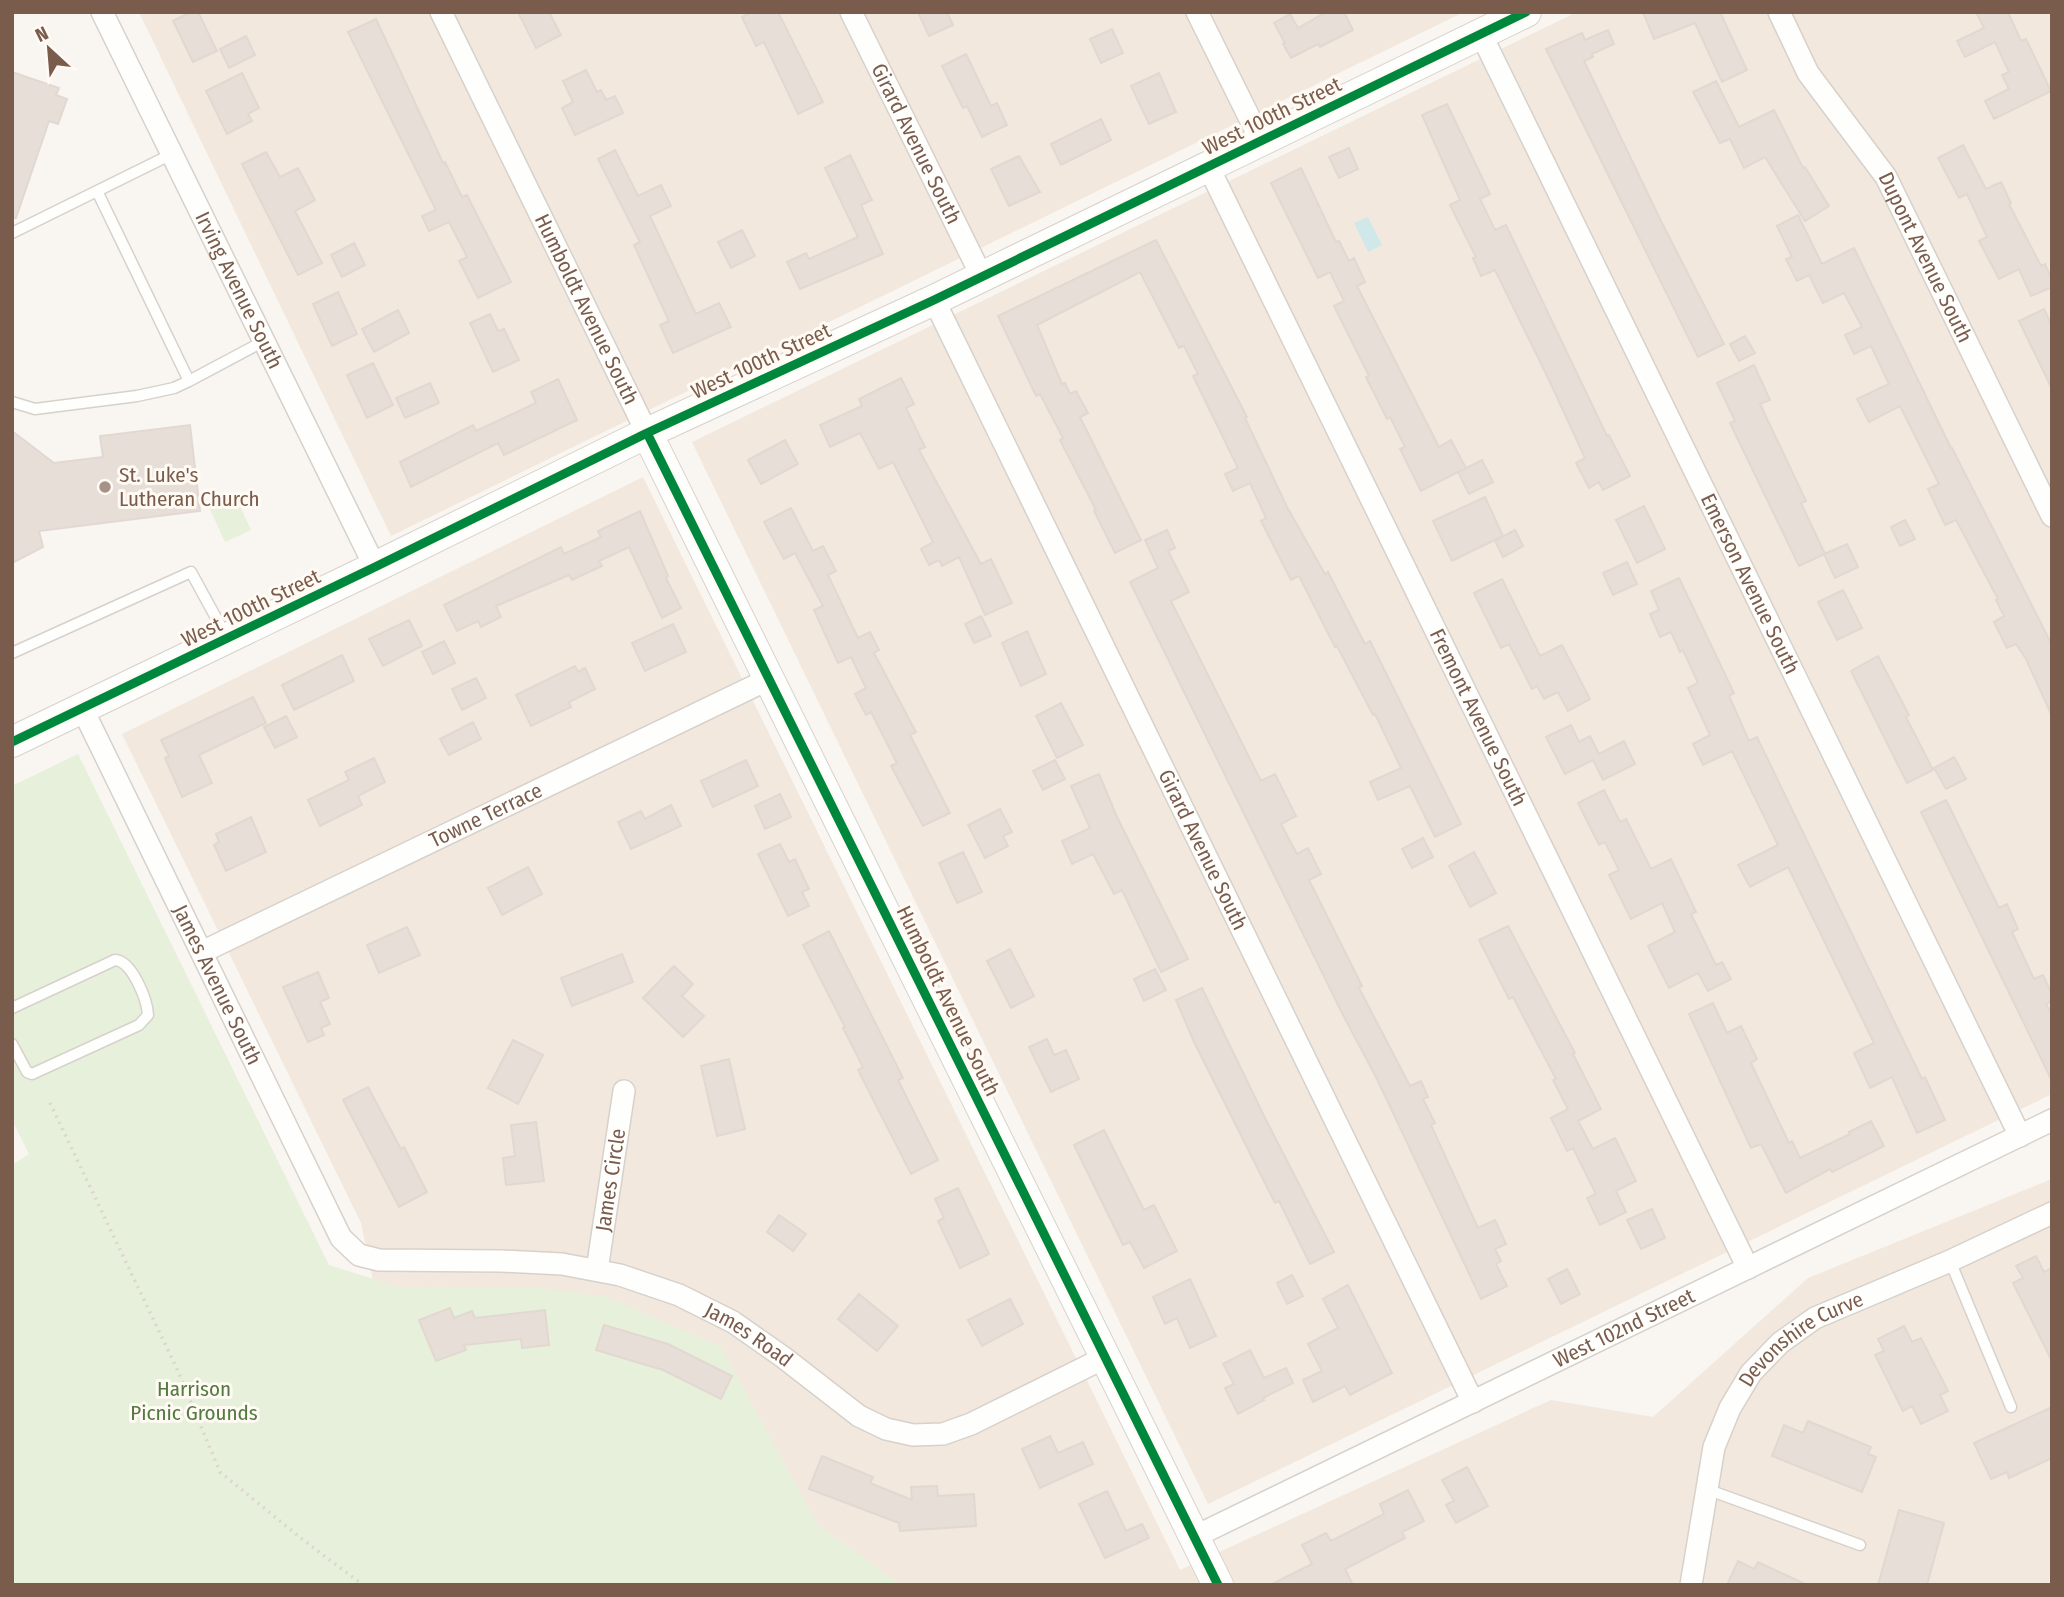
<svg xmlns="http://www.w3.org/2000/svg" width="2064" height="1597" font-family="'Fira Sans Condensed',sans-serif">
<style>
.residential{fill:#f2e8de}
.green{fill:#e7f0db}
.water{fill:#d0e8ea}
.building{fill:#e6ded7;stroke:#e2d8d2;stroke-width:2}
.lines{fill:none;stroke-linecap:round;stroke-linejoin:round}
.lane-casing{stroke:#d7d1cb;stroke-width:13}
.street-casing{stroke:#d7d1cb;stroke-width:24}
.secondary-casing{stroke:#d9d2cb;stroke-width:32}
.path{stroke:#dcd5d0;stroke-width:3.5;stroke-dasharray:2 5;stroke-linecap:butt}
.lane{stroke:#fefefd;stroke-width:10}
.street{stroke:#fefefd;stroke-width:21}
.secondary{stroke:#fefefd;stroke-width:30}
.cycleway-casing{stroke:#fffaf3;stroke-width:13}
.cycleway{stroke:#00873e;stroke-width:9}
.poi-dot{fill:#a69286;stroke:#fffaf3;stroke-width:2.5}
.labels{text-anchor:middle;stroke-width:6;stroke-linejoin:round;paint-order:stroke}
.street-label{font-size:21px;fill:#7a5c4d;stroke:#fffaf3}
.poi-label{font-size:21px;fill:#7a5c4d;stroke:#fffaf3;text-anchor:start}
.park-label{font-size:21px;fill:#537a41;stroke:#fffaf3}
</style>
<rect width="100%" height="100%" fill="#f9f5f0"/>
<path class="residential" d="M139,12H1464L391,536Z
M1577,12H2052V1094L1208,1504L692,442Z
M643,477L1180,1570L1551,1400L1653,1417L1808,1278L2052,1179V1585H710L399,1407L361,1223L122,734Z"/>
<path class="green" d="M234,493L251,530L225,542L208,505Z
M78,754L329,1265L398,1287L542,1288L607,1297L721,1347L818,1525L901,1585H12V1165L29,1154L12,1120V786Z"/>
<path class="water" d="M1368,217L1382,245L1368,252L1354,223Z"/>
<path class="building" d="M191,12H198L217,51L193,62L173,21Z
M518,12H549L561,35L536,48Z
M752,12H778L823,102L798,114L764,42L756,46L742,17Z
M918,12H947L953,25L929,36Z
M1326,12H1344L1353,30L1320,47L1318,44L1291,58L1283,44L1285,43L1274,23L1290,14L1298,28Z
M1643,12H1720L1747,70L1722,82L1695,23L1654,39Z
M1976,12H2008L2021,41L2026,39L2051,91L1994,119L1985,101L2009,89L2002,75L2009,72L1995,42L1965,57L1957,41L1984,28Z
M376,19L443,163L445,162L462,197L467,195L511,282L478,298L459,261L467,257L449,222L429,231L422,216L436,210L348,32Z
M1112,29L1123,53L1101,63L1090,39Z
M1608,30L1614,44L1592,54L1593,57L1584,61L1660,219L1724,344L1698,357L1546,49L1582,33L1585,40Z
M246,36L255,55L229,68L220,49Z
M966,54L991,106L997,103L1007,125L982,137L967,106L963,108L942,66Z
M586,70L597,92L601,90L606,100L615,96L623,113L575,135L562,108L573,102L563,81Z
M12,72L59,88L56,95L67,99L58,124L49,121L16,218H12Z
M242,73L259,108L248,114L252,121L227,134L206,91Z
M1159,73L1176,112L1149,124L1131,86Z
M1716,81L1739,127L1774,110L1803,168L1805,167L1829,206L1805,221L1765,157L1744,168L1730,139L1720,143L1693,92Z
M1447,104L1490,194L1480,199L1495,230L1506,225L1607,436L1609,435L1630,476L1603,490L1599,482L1589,488L1576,463L1585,458L1549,380L1495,270L1481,276L1473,258L1476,257L1450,205L1460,200L1422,115Z
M1101,119L1111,140L1061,165L1051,144Z
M1963,145L1986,189L2001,182L2011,203L2009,204L2041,266L2045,264L2052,280V287L2031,296L2019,269L1999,279L1979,241L1987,237L1967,194L1959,198L1938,158Z
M1349,148L1358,169L1339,178L1329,157Z
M615,150L638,196L661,185L671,206L650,216L696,314L719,303L731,327L673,353L660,325L669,321L634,245L640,242L598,159Z
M266,152L280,177L298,168L315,200L295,211L322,263L298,275L242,164Z
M850,155L872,200L861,205L883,254L800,289L787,262L806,253L809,259L858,237L825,168Z
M1019,156L1040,192L1009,206L991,169Z
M1301,168L1336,242L1339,241L1349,261L1354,258L1365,282L1357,286L1439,447L1451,440L1466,468L1421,491L1400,449L1405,447L1390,417L1387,419L1366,377L1369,376L1334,306L1344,301L1330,272L1318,278L1271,183Z
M1798,215L1822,264L1854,248L1951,448H1952L2052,645V716L2026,659L2016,644L2007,648L1994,622L2004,616L1996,600L1998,599L1956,520L1945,525L1928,489L1939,484L1900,406L1869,422L1857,399L1889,384L1871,346L1854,354L1845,335L1862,327L1844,293L1823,303L1809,275L1797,281L1786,259L1792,257L1777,226Z
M742,230L755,256L731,268L718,242Z
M1156,240L1247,417L1245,418L1287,507L1325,574L1328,572L1365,644L1370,641L1461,824L1435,837L1410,786L1378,800L1370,782L1401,768L1375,714L1373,715L1337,646L1335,647L1299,576L1291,580L1261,521L1266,518L1250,483L1233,491L1225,474L1238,468L1193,376L1198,374L1184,346L1179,348L1140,272L1037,325L1062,384L1065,383L1070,394L1076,391L1088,413L1080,417L1141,540L1115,553L1094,511L1096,510L1060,440L1063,438L1040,394L1036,396L998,316Z
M354,243L365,265L342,277L331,255Z
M338,292L357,334L332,346L313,304Z
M2044,309L2052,326V389L2019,321Z
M398,310L409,333L374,352L362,329Z
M490,314L498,331L504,329L519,360L493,372L470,323Z
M1745,336L1755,353L1739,361L1730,344Z
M373,363L393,405L367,418L347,375Z
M1754,365L1770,400L1760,404L1806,501L1801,503L1825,554L1799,566L1730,423L1735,421L1717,383Z
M901,378L914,404L906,408L925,447L919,450L981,564L991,559L1012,603L985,615L959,557L942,566L939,560L929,565L921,549L933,542L893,462L879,469L860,433L830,447L820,425L862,406L859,399Z
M558,379L577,420L504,455L498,443L411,487L400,462L473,425L476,431L536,403L531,392Z
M430,383L439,403L405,418L396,398Z
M190,425L200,511L39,531L43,547L12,563V431L54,463L103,457L100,436Z
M785,440L798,464L761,484L748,460Z
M1482,460L1493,482L1469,494L1458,472Z
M1485,497L1503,536L1452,561L1433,521Z
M1644,506L1665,549L1637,563L1616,520Z
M791,508L813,551L823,546L836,571L828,575L858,638L870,632L879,650L874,653L916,732L910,735L950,813L923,826L891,766L897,763L871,712L866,715L855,694L866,688L851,657L838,663L814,610L823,606L795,553L784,559L764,522Z
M640,511L668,576L666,578L681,608L662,618L629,547L599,561L602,566L572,580L569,575L496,606L501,617L481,627L478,621L457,631L444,605L561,547L564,554L601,537L598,531Z
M1905,520L1915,539L1900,546L1891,527Z
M1167,530L1175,548L1168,551L1189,592L1171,601L1261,781L1275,774L1296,816L1281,824L1297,854L1308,848L1321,874L1309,880L1362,986L1359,988L1410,1086L1421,1081L1428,1097L1423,1099L1435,1123L1431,1125L1478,1228L1495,1220L1506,1244L1495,1249L1501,1261L1496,1264L1507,1286L1481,1299L1377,1079L1342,1013L1130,582L1158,568L1145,540Z
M1515,530L1523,546L1503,557L1495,541Z
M1847,544L1858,567L1835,578L1824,554Z
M1627,562L1637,584L1613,595L1603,573Z
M1679,578L1734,693L1729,696L1749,741L1757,737L1922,1079L1925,1077L1945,1120L1917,1133L1892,1077L1870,1088L1854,1053L1874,1043L1788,867L1750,887L1738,865L1778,845L1732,751L1703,765L1693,744L1710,735L1688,688L1698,683L1683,650L1680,652L1671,632L1660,637L1650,614L1659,610L1651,591Z
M1502,579L1540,656L1562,645L1590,699L1568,711L1558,692L1544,699L1537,686L1532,689L1509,644L1501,648L1474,593Z
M1843,590L1862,628L1837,640L1818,602Z
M981,616L991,636L974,643L965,624Z
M409,620L422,646L383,666L369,639Z
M673,624L686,652L645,671L632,643Z
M1027,631L1046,674L1021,686L1002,643Z
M444,641L455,663L433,674L422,652Z
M342,655L354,681L294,710L282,685Z
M1878,656L1909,715L1906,717L1933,770L1907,783L1851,671Z
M575,666L578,672L585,668L595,689L569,702L571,707L531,726L516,695Z
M476,678L486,698L462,710L452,689Z
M253,697L266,723L199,755L212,783L182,797L165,758L169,756L161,740Z
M1061,703L1083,745L1057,758L1036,716Z
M286,716L297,737L275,748L264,727Z
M473,722L481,739L449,755L440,739Z
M1571,725L1579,742L1590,736L1599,754L1624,741L1635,764L1603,780L1593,760L1565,774L1546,737Z
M1954,757L1966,779L1946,789L1934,768Z
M374,758L385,782L358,796L362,805L320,826L308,800L349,780L345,772Z
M746,760L758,786L713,807L701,781Z
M1055,760L1065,779L1043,790L1033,771Z
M1099,774L1117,817L1188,959L1161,972L1122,890L1114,894L1093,854L1072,864L1062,841L1090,828L1071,786Z
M1604,790L1620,822L1626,819L1651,869L1671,859L1696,912L1691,914L1716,965L1722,962L1731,979L1708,991L1698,973L1669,988L1648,946L1675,932L1662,903L1631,919L1609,875L1619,870L1605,842L1599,845L1578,803Z
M780,794L791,817L765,829L755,806Z
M1946,800L1999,908L2007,904L2018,929L2012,932L2034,979L2043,975L2052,994V1001L2046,1004L2052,1015V1081L1921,812Z
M671,805L681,826L631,849L618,822L641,811L645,819Z
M1000,809L1012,832L1003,836L1008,846L985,858L968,825Z
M251,817L266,852L226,871L214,845L219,842L216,834Z
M1423,838L1433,857L1412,868L1402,849Z
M780,844L789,862L795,859L809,889L802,892L809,906L788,916L758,854Z
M963,852L982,892L957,903L939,863Z
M1474,852L1496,893L1470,907L1449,866Z
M528,867L542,894L502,915L488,888Z
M1508,926L1575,1053L1573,1054L1601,1109L1578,1121L1593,1149L1615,1138L1636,1181L1616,1191L1626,1212L1600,1225L1587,1198L1596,1194L1573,1148L1567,1151L1551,1118L1568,1109L1553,1080L1556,1079L1513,997L1509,999L1479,940Z
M407,927L420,955L379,973L367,945Z
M829,931L903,1078L898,1080L938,1160L911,1174L858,1070L863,1067L843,1028L845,1027L803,945Z
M1010,949L1034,996L1011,1008L987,961Z
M622,954L633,982L572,1006L561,978Z
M674,966L693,984L682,996L704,1016L683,1037L643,998Z
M1155,969L1166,990L1144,1001L1134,979Z
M318,972L329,998L320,1002L330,1024L321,1028L324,1035L308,1042L283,987Z
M1202,988L1266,1120L1334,1252L1310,1264L1279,1201L1275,1203L1194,1042L1176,1000Z
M1713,1003L1727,1033L1741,1026L1757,1059L1751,1063L1789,1143L1792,1141L1800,1158L1850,1134L1849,1132L1871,1121L1884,1146L1832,1172L1830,1169L1786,1193L1761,1144L1751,1148L1689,1014Z
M1047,1039L1054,1055L1066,1050L1079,1079L1051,1092L1029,1047Z
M513,1040L543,1055L518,1104L488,1088Z
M729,1059L745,1129L717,1136L701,1066Z
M368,1087L401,1149L404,1147L427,1192L399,1207L343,1100Z
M536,1122L544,1181L506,1185L503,1158L515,1156L511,1125Z
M1104,1130L1144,1210L1154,1205L1177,1251L1144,1268L1130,1242L1123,1245L1074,1145Z
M958,1188L989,1254L960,1268L938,1221L944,1218L935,1199Z
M1652,1209L1665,1238L1641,1249L1627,1220Z
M779,1215L806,1234L793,1251L767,1232Z
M2036,1256L2044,1272L2052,1268V1361L2013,1283L2023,1278L2016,1266Z
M1567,1269L1580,1294L1561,1304L1548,1279Z
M1292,1275L1303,1296L1287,1304L1277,1283Z
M1190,1279L1216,1336L1190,1348L1177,1318L1165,1324L1153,1297Z
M1348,1285L1392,1373L1350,1395L1345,1386L1313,1402L1303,1380L1322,1371L1308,1344L1338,1328L1323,1299Z
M859,1294L898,1326L877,1351L838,1319Z
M1010,1299L1023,1324L982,1346L968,1320Z
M450,1308L454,1318L472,1311L475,1318L545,1310L549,1345L522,1348L521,1339L464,1345L466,1350L436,1361L419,1320Z
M604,1325L668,1344L732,1376L721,1399L663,1370L596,1350Z
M1904,1326L1912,1342L1921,1338L1948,1391L1940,1395L1948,1411L1921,1424L1912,1406L1903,1411L1875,1355L1884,1351L1878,1339Z
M1250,1350L1264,1378L1286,1368L1293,1383L1263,1398L1264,1400L1238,1414L1225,1388L1234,1384L1223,1364Z
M2052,1407V1458L2009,1478L2007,1472L1991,1479L1974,1443Z
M1808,1421L1871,1447L1868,1454L1876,1457L1862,1492L1772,1456L1784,1425L1803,1433Z
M1050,1436L1058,1453L1083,1442L1093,1464L1040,1488L1022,1449Z
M822,1456L873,1477L870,1483L912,1500L911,1487L937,1486L938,1496L974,1494L976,1526L900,1531L899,1523L809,1489Z
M1467,1467L1488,1506L1456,1523L1446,1505L1454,1501L1442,1480Z
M1408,1490L1424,1521L1402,1532L1405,1538L1345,1569L1353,1585H1270L1312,1564L1302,1545L1326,1533L1331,1541L1384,1514L1380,1504Z
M1107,1491L1126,1531L1142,1524L1149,1538L1105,1558L1079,1504Z
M1899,1510L1944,1523L1927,1585H1878Z
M1738,1561L1754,1569L1758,1562L1807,1585H1727Z"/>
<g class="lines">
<defs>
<path id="lane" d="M97,191L189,381L264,341
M12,233L172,154
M12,402L35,409L137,396L174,388L189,381
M12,653L191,572L226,636
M12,1008L115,960C132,961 147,999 148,1015L139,1025L32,1074L27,1072L12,1044
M1950,1261L2011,1407
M1706,1489L1860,1545"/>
<g id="street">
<path id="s1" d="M102,12L375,567"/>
<path id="s2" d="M441,12L647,433"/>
<path id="s3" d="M851,12L982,277"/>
<path d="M1197,12L1261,141"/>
<path id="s4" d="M1779,12L1808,73L1886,177L2052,516"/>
<path id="s5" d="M1481,34L2020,1136"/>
<path id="s6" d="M1208,166L1748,1268"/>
<path id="s7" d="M934,300L1473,1402"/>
<path id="s8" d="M82,708L341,1238L359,1255L379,1260L501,1261L562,1264L620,1275L679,1295L733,1322L783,1357L859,1416L886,1429L913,1435L943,1434L971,1424L1106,1357"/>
<path id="s9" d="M202,952L769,679"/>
<path id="s10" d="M597,1270L624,1091"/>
<path id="s11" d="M1194,1537L2052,1120"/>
<path id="s12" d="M1691,1585L1714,1447L1730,1408L1751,1373L1780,1343L1815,1318L1950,1261L2052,1213"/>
</g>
<path id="secondary" d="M647,433L1218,1585
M12,742L375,567L647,433L934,300L1526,12"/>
</defs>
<use href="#lane" class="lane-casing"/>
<use href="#street" class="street-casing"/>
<use href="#secondary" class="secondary-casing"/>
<path class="path" d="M50,1103L177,1369L220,1472L302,1539L363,1585"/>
<use href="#lane" class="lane"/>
<use href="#street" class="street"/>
<use href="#secondary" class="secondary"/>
<defs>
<path id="cycleway" d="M647,433L1218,1585
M12,742L375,567L647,433L934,300L1526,12"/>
</defs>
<use href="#cycleway" class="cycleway-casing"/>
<use href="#cycleway" class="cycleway"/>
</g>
<circle class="poi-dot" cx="105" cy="487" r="7"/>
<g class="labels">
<g class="street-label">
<text transform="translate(1272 116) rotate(-26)" y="7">West 100th Street</text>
<text dy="7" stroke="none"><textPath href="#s3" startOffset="147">Girard Avenue South</textPath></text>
<text dy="7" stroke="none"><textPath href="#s4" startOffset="287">Dupont Avenue South</textPath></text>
<text dy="7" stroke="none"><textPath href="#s1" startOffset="310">Irving Avenue South</textPath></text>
<text dy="7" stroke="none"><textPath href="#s2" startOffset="331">Humboldt Avenue South</textPath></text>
<text transform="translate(761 361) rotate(-25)" y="7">West 100th Street</text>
<text dy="7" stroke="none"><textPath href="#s5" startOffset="612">Emerson Avenue South</textPath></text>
<text transform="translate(251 608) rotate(-26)" y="7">West 100th Street</text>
<text dy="7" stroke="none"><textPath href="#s6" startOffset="614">Fremont Avenue South</textPath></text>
<text dy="7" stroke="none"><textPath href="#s9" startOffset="315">Towne Terrace</textPath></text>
<text dy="7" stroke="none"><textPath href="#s7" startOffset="612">Girard Avenue South</textPath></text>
<text dy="7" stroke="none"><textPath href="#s8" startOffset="308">James Avenue South</textPath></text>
<text transform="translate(948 1001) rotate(64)" y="7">Humboldt Avenue South</text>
<text dy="7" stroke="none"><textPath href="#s10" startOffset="91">James Circle</textPath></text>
<text dy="7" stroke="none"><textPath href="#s11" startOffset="478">West 102nd Street</textPath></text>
<text dy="7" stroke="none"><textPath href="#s8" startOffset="1020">James Road</textPath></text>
<text dy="7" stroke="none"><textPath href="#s12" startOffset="284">Devonshire Curve</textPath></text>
</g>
<g class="poi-label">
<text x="119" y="482">St. Luke's<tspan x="119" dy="24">Lutheran Church</tspan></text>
</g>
<g class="park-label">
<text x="194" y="1396">Harrison<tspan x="194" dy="24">Picnic Grounds</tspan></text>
</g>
</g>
<rect width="2064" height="1597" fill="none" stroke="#7a5c4d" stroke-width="28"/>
<g transform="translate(49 49) rotate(334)" stroke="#fffaf3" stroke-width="5" paint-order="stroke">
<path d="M0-5L12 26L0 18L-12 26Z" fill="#7a5c4d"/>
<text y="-10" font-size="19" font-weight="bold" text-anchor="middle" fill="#7a5c4d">N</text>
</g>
</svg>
